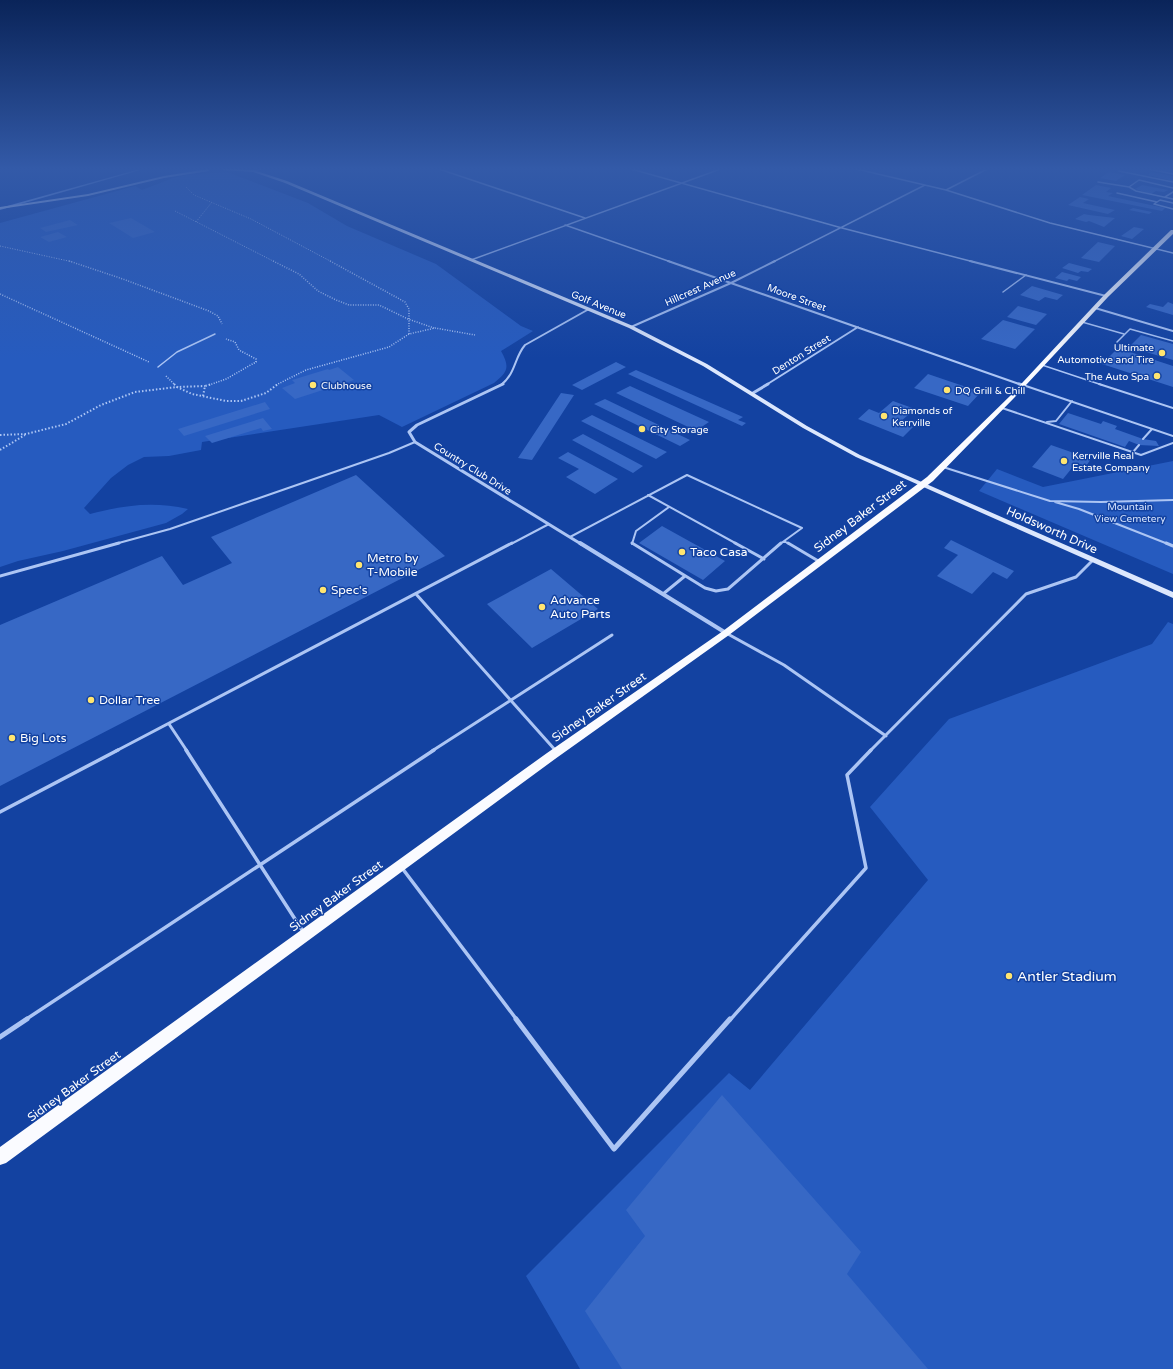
<svg xmlns="http://www.w3.org/2000/svg" width="1173" height="1369" font-family="'Varela Round',sans-serif">
<style>
.green{fill:#265bbf}
.lines{fill:none;stroke-linecap:round;stroke-linejoin:round}
.stream{fill:#9ebef7;fill-rule:evenodd}
.building{fill:#3768c5}
.path-far2{stroke:#acc5f4;stroke-width:1;stroke-dasharray:1 1.5;stroke-linecap:butt}
.path-far1{stroke:#acc5f4;stroke-width:1.5;stroke-dasharray:1 1.5;stroke-linecap:butt}
.path{stroke:#acc5f4;stroke-width:2;stroke-dasharray:1.5 2;stroke-linecap:butt}
.lane-far4{stroke:#acc5f4;stroke-width:1.5}
.lane-far3{stroke:#acc5f4;stroke-width:2}
.lane-far2{stroke:#acc5f4;stroke-width:3}
.lane-far1{stroke:#acc5f4;stroke-width:3.5}
.lane{stroke:#acc5f4;stroke-width:5}
.street-far3{stroke:#acc5f4;stroke-width:1.5}
.street-far2{stroke:#acc5f4;stroke-width:2}
.street-far1{stroke:#acc5f4;stroke-width:3}
.street{stroke:#acc5f4;stroke-width:4}
.secondary{fill:#dce7fd;fill-rule:evenodd}
.primary{fill:#fafbff;fill-rule:evenodd}
.poi-dot{fill:#ffe570;stroke:#1342a1;stroke-width:1.5}
.labels{text-anchor:middle;stroke-width:3;stroke-linejoin:round;paint-order:stroke}
.far-street-label{font-size:10px;fill:#fff;stroke:#1342a1}
.far-poi-label{font-size:10px;fill:#fff;stroke:#1342a1;text-anchor:start}
.far-park-label{font-size:10px;fill:#d5e3fe;stroke:#1342a1}
.street-label{font-size:12px;fill:#fff;stroke:#1342a1}
.poi-label{font-size:12px;fill:#fff;stroke:#1342a1;text-anchor:start}
.near-poi-label{font-size:14px;fill:#fff;stroke:#1342a1;text-anchor:start}
</style>
<rect width="100%" height="100%" fill="#1342a1"/>
<path class="green" d="M227,172L308,203L347,226L436,264L521,326L533,331L501,351C510,367 508,372 494,383L402,427L379,415L202,442L201,450L169,456L144,457L128,465L111,478L84,508L90,514C125,505 153,501 188,509L182,514L166,523L63,551L18,561L0,567V223L135,186L142,190L173,178L187,175Z
M1173,461V574L979,491L997,469L1043,487Z
M1168,622L1173,624V1369H580L526,1276L729,1073L750,1090L928,880L870,807L949,719L1152,644Z"/>
<g class="lines">
<path class="stream" d="M147,167H151L0,210V208Z"/>
</g>
<path class="building" d="M1162,167L1173,168V173L1158,171Z
M1109,172L1125,175L1116,181L1100,178Z
M1151,172L1173,176V181L1148,175Z
M1096,185L1111,188L1106,192L1113,193L1108,196L1165,208L1162,211L1082,195Z
M1142,185L1168,190L1164,192L1156,191L1151,194L1135,189Z
M1080,197L1089,199L1083,203L1115,210L1108,214L1068,205Z
M1133,208L1152,212L1149,214L1129,210Z
M1084,214L1089,215L1115,218L1104,227L1089,221L1086,222L1075,219Z
M131,218L155,232L133,238L109,223Z
M70,220L78,225L46,232L40,228Z
M1134,227L1144,229L1132,239L1121,236Z
M58,232L67,237L49,242L40,237Z
M1098,242L1115,246L1099,262L1081,258Z
M1069,263L1092,269L1088,272L1081,271L1078,273L1062,268Z
M1062,272L1081,277L1077,281L1069,279L1067,281L1055,278Z
M1032,286L1063,295L1057,300L1045,297L1039,301L1020,295Z
M1168,302L1173,304V315L1146,307L1150,304L1163,307Z
M1018,306L1047,314L1036,325L1007,317Z
M1003,320L1035,329L1015,349L981,339Z
M1141,335L1173,344V360L1129,347Z
M1118,348L1173,366V387L1102,364Z
M616,362L626,367L582,390L572,385Z
M338,367L354,380L295,399L282,388L295,383L292,380L328,369L329,370Z
M636,370L743,417L738,420L746,423L742,426L628,374Z
M928,374L981,392L968,406L914,388Z
M630,386L709,422L700,428L706,431L701,433L616,393Z
M561,393L574,395L532,460L518,458Z
M605,399L690,440L680,446L594,404Z
M893,401L915,409L900,422L913,427L903,437L858,419L869,409L879,413Z
M265,402L270,409L184,436L178,429Z
M1068,413L1101,424L1103,421L1117,426L1115,429L1143,439L1156,441L1159,446L1139,445L1129,441L1125,447L1059,424Z
M592,415L667,452L656,459L581,421Z
M263,418L272,429L263,431L261,428L212,443L205,436Z
M583,434L643,466L633,473L572,440Z
M1051,445L1091,459L1086,466L1076,463L1063,479L1032,467Z
M568,452L618,479L595,494L566,477L579,469L558,458Z
M356,475L445,556L0,786V625L162,556L183,585L232,563L211,537Z
M662,526L725,561L703,580L639,543Z
M951,540L1014,571L1007,579L993,572L972,594L937,576L958,555L944,548Z
M551,569L598,609L532,648L487,604Z
M722,1095L861,1252L847,1274L928,1369H622L585,1311L645,1236L626,1210Z"/>
<g class="lines">
<path class="path-far2" d="M186,187L194,195L251,219L332,262
M175,211L275,262
M196,222L212,202
M0,246L73,262"/>
<path class="path-far1" d="M69,261L120,278L209,311L218,316L222,324
M273,261L299,274L318,291L336,300L349,305H379L408,319L434,328
M330,261L405,302L409,309V334
M0,294L149,362
M166,376L175,385
M209,385L226,379L256,362V359L239,350L235,342L226,339
M276,385L306,370L389,347L409,334L435,328L475,335"/>
<path class="path" d="M174,384L177,387L205,386
M203,396L205,386L212,384
M0,435L26,434L66,424L101,405L135,392L177,387L192,394L226,401H241L266,393L278,384
M0,450L25,435"/>
<path class="lane-far4" d="M1147,167L1144,168L1173,174
M1119,171L1173,182
M1098,182L1129,187
M1173,188L1139,180L1129,187L1136,191L1173,199
M1117,193L1157,202
M1165,197L1173,192
M1173,203L1160,200L1154,204L1173,209
M1003,292L1026,275
M1082,322L1124,334
M1117,342L1130,329L1173,341
M1042,365L1102,385
M158,367L177,352L215,334"/>
<path class="lane-far3" d="M1099,384L1173,408
M1023,385L1173,436
M1002,408L1141,455L1173,443
M1047,422L1056,421L1072,401
M1143,439L1152,429
M1133,452L1139,445
M943,467L1050,501L1101,502L1173,500
M648,495L737,544
M1055,502L1079,509L1168,544
M570,537L687,475L802,528L780,544
M784,541L789,544
M115,544L170,529L389,453L415,442
M511,544L549,524
M632,544L636,531L669,507"/>
<path class="lane-far2" d="M632,543L705,588L716,591L728,589L781,543
M735,543L764,559
M788,543L820,562
M1166,543L1173,546
M0,576L119,543
M416,594L556,751
M663,594L685,576
M726,633L784,665L886,736
M169,724L187,751
M116,751L512,543
M432,751L612,635
M870,751L1026,594L1076,577L1093,560"/>
<path class="lane-far1" d="M186,750L304,933
M0,812L118,750
M402,868L517,1020
M25,1020L434,750
M730,1020L866,868L847,775L871,750"/>
<path class="lane" d="M516,1019L614,1149L730,1019
M0,1037L27,1019"/>
<path class="street-far3" d="M433,167L585,218
M624,167L842,228L974,262
M848,167L946,190L1050,223L1173,253
M253,171L269,167
M946,190L991,167
M565,225L671,262
M471,260L726,167
M773,262L925,185"/>
<path class="street-far2" d="M668,261L1022,385
M970,261L1106,296
M1095,308L1173,331
M631,327L731,283L775,261
M501,385C516,373 514,358 525,345L589,309
M766,385L858,327"/>
<path class="street-far1" d="M503,384L417,425L409,432L415,442L581,544
M1019,384L1023,385
M753,393L768,384"/>
<path class="street" d="M580,543L726,633"/>
<path class="secondary" d="M222,168L253,170L287,181L633,326L707,364L807,426L860,455L1173,592V598L856,457L803,428L703,366L629,328L285,183L253,172L223,170Z
M208,169L209,171L164,178L88,196L0,209V207L88,194L164,176Z"/>
<path class="primary" d="M1171,230H1173V234L1108,297L1014,398L933,481L729,635L555,759L6,1163L0,1165V1147L547,753L723,631L927,477L1010,396L1104,295Z"/>
</g>
<linearGradient id="sky" x2="0" y2="1"><stop stop-color="#0a2459"/><stop offset="0.47" stop-color="#335aa8"/><stop offset="1" stop-color="#335aa8" stop-opacity="0"/></linearGradient>
<rect width="1173" height="359" fill="url(#sky)"/>
<g class="poi-dot">
<circle cx="1162" cy="353" r="4"/>
<circle cx="1157" cy="376" r="4"/>
<circle cx="313" cy="385" r="4"/>
<circle cx="947" cy="390" r="4"/>
<circle cx="884" cy="416" r="4"/>
<circle cx="642" cy="429" r="4"/>
<circle cx="1064" cy="461" r="4"/>
<circle cx="682" cy="552" r="4"/>
<circle cx="359" cy="565" r="4"/>
<circle cx="323" cy="590" r="4"/>
<circle cx="542" cy="607" r="4"/>
<circle cx="91" cy="700" r="4"/>
<circle cx="12" cy="738" r="4"/>
<circle cx="1009" cy="976" r="4"/>
</g>
<g class="labels">
<g class="far-street-label">
<text transform="translate(700 287) rotate(-24)" y="4">Hillcrest Avenue</text>
<text transform="translate(797 297) rotate(20)" y="4">Moore Street</text>
<text transform="translate(599 304) rotate(22)" y="4">Golf Avenue</text>
<text transform="translate(801 354) rotate(-32)" y="4">Denton Street</text>
<text transform="translate(473 468) rotate(32)" y="4">Country Club Drive</text>
</g>
<g class="far-poi-label">
<text x="1154" y="351" text-anchor="end">Ultimate<tspan x="1154" dy="12">Automotive and Tire</tspan></text>
<text x="1149" y="380" text-anchor="end">The Auto Spa</text>
<text x="321" y="389">Clubhouse</text>
<text x="955" y="394">DQ Grill &amp; Chill</text>
<text x="892" y="414">Diamonds of<tspan x="892" dy="12">Kerrville</tspan></text>
<text x="650" y="433">City Storage</text>
<text x="1072" y="459">Kerrville Real<tspan x="1072" dy="12">Estate Company</tspan></text>
</g>
<g class="far-park-label">
<text x="1130" y="510">Mountain<tspan x="1130" dy="12">View Cemetery</tspan></text>
</g>
<g class="street-label">
<text transform="translate(860 516) rotate(-37)" y="4">Sidney Baker Street</text>
<text transform="translate(1052 530) rotate(24)" y="4">Holdsworth Drive</text>
<text transform="translate(599 707) rotate(-35)" y="4">Sidney Baker Street</text>
<text transform="translate(336 896) rotate(-36)" y="4">Sidney Baker Street</text>
<text transform="translate(74 1086) rotate(-36)" y="4">Sidney Baker Street</text>
</g>
<g class="poi-label">
<text x="690" y="556">Taco Casa</text>
<text x="367" y="562">Metro by<tspan x="367" dy="14">T-Mobile</tspan></text>
<text x="331" y="594">Spec's</text>
<text x="550" y="604">Advance<tspan x="550" dy="14">Auto Parts</tspan></text>
<text x="99" y="704">Dollar Tree</text>
<text x="20" y="742">Big Lots</text>
</g>
<g class="near-poi-label">
<text x="1017" y="981">Antler Stadium</text>
</g>
</g>
</svg>
